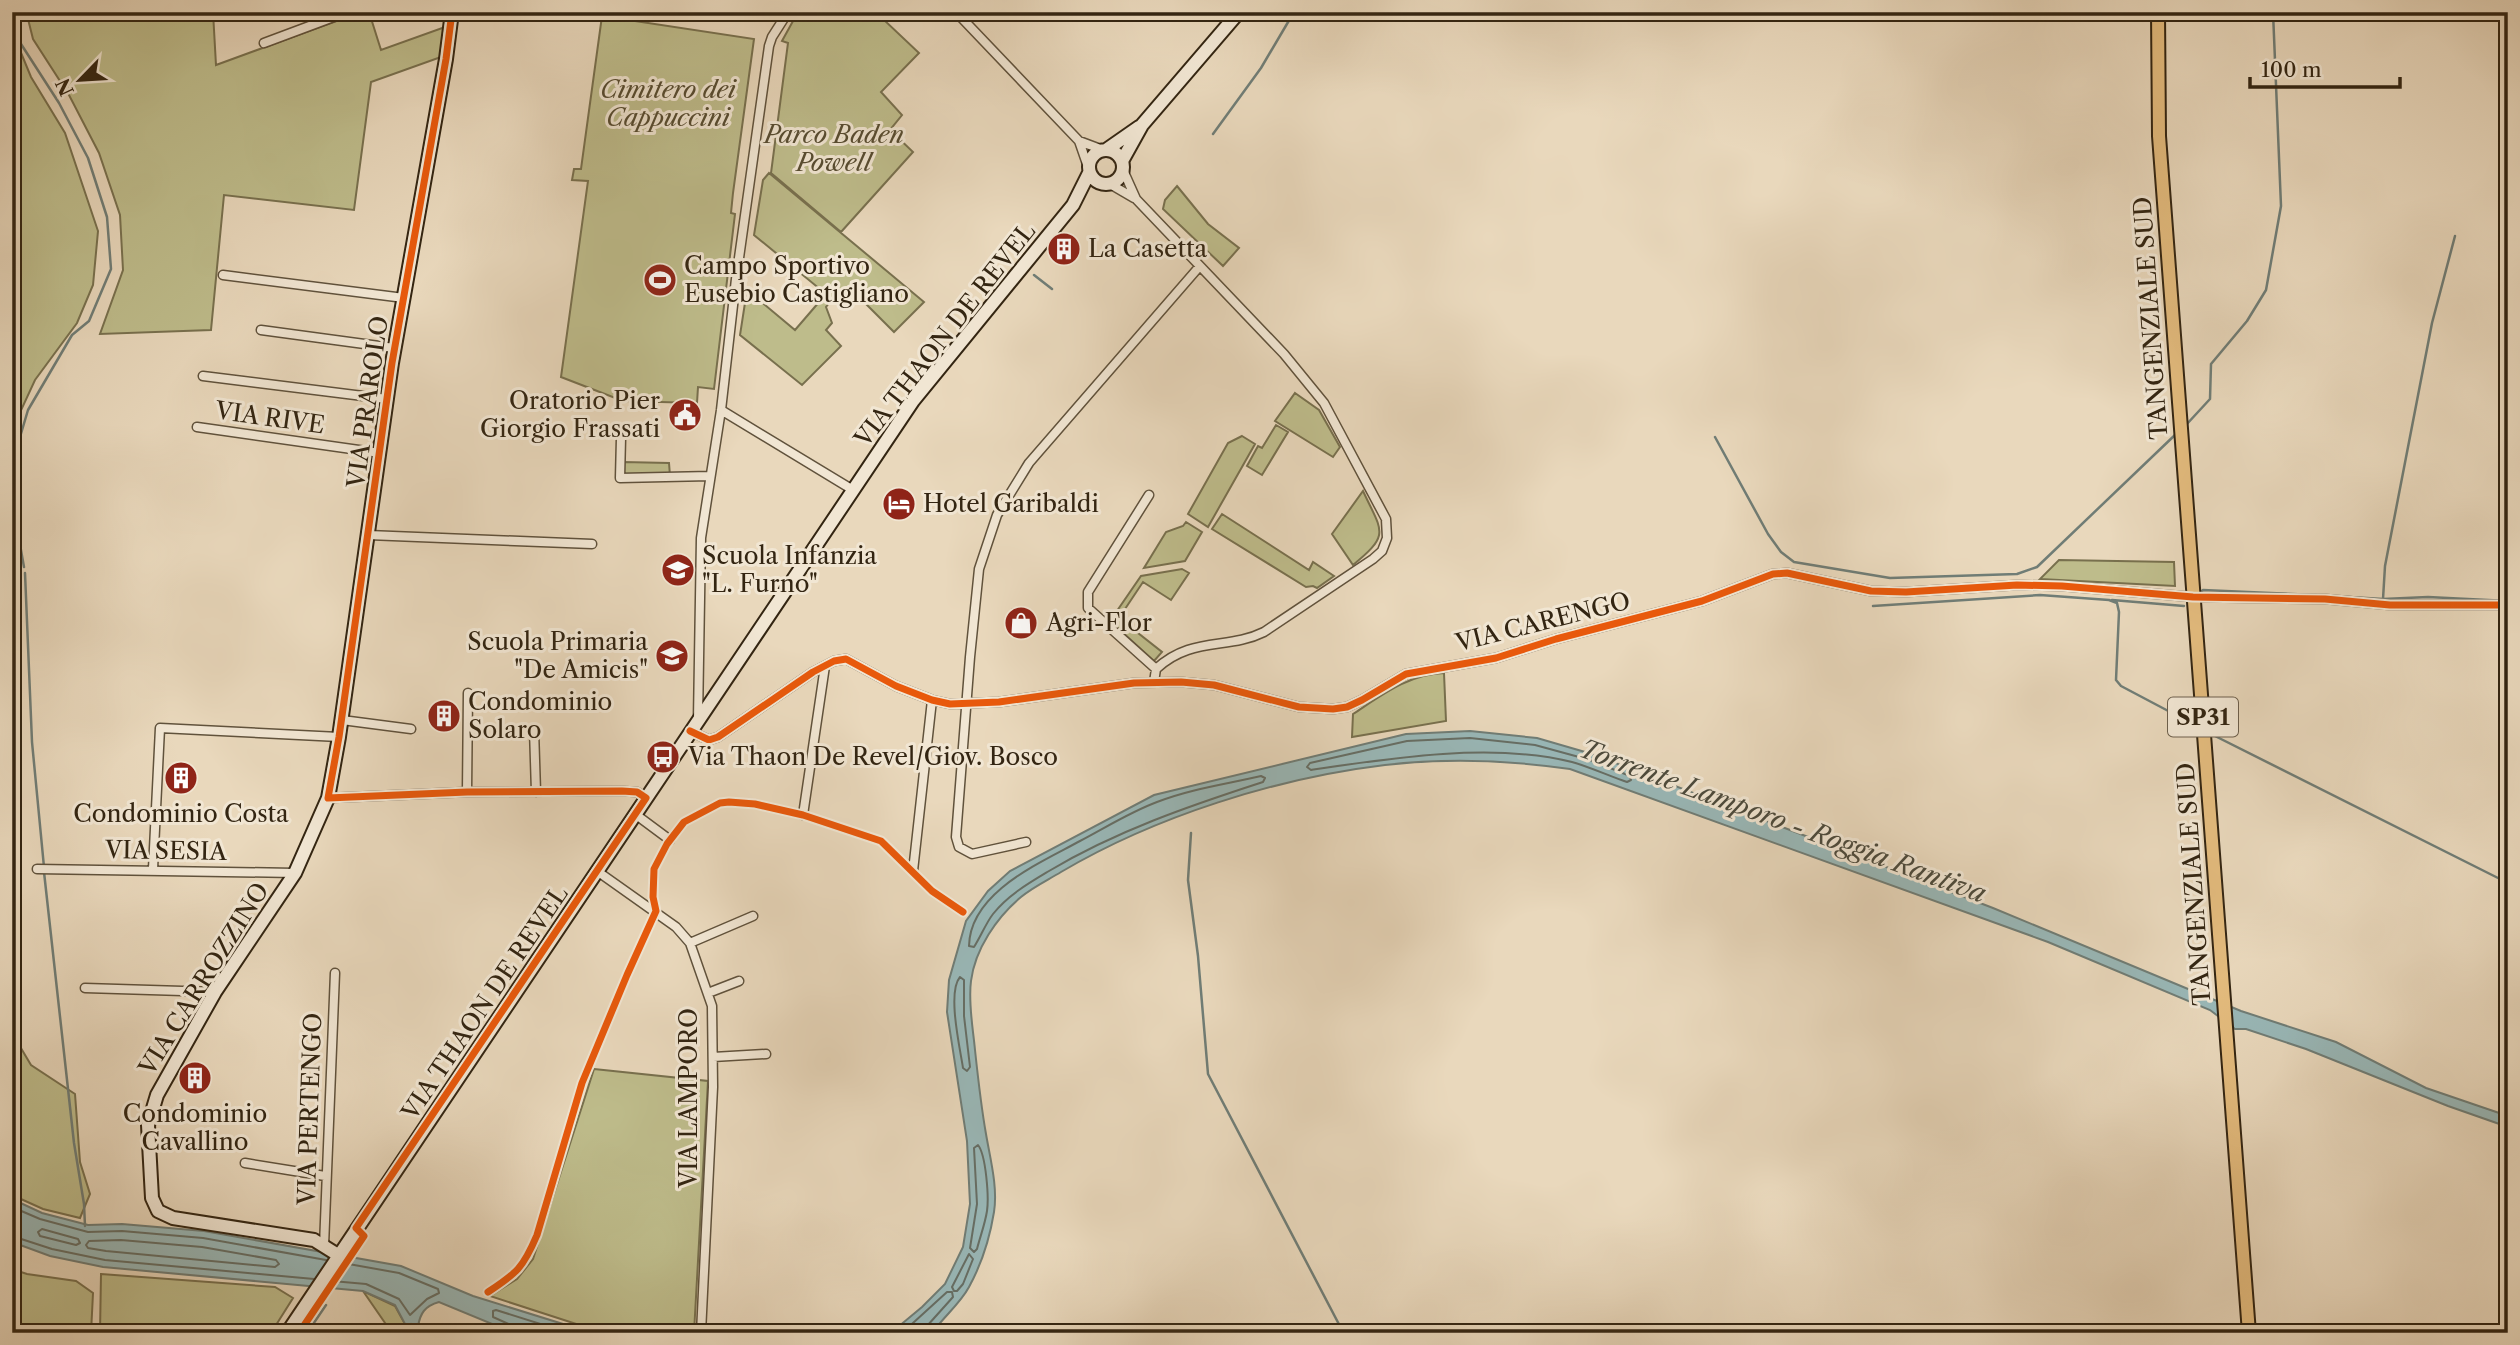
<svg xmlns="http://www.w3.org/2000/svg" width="2520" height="1345" font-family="'Libre Caslon Text',serif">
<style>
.green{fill:#bebc8b;stroke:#78704e;stroke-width:2}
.water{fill:#99b8b8;stroke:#707d76;stroke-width:2}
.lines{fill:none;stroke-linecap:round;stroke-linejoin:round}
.shore{stroke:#666e65;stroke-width:2}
.stream{stroke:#707d76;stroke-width:2.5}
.street-casing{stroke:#60523c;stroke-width:11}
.secondary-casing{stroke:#332512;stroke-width:16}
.primary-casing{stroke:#332512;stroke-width:16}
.street{stroke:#f1e6d3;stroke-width:8}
.secondary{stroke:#f1e6d3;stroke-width:12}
.primary{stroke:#e4bc7e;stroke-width:12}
.cycleway-casing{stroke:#f1e6d3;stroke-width:11}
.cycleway{stroke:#e8590c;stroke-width:7}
.labels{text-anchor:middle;stroke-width:6;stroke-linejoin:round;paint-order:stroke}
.shield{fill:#f1e6d3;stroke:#6c5f4c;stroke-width:2}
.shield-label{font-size:23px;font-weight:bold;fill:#332512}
.park-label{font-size:24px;font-style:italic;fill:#564b30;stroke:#f1e6d3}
.poi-label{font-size:24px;fill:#332512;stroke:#f1e6d3;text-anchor:start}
.street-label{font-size:24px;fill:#332512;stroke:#f1e6d3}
.water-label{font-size:26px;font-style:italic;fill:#4c4a3c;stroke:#f1e6d3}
</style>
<rect width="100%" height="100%" fill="#e9d8bc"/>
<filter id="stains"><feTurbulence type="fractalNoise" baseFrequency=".00286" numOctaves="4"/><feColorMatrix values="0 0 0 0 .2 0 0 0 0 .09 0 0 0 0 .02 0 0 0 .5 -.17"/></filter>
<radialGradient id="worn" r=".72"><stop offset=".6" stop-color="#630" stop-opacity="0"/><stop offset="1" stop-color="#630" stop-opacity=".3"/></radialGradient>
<path class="green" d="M32,12H213L216,65L361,12H369L381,50L445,27L441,57L371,82L354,210L224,195L211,330L100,334L123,270L120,215L99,153L69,95L33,39L28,19Z
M798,12H890L884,20L919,53L881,92L902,115L890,130L913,152L841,232L771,173L788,43L782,41Z
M602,16L754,39L733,193L731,213L735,214L714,389L698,387L697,403L623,401L561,377L588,181L572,180L574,169H581Z
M12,31L31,77L65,133L98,231L93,285L77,323L35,380L16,421L12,436Z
M769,173L924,302L894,332L857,295L845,307L838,301L830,302L826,307L832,323L826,330L841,346L802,385L740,335L747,290L795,330L826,294L754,235L763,180Z
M1177,186L1208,224L1239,248L1223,266L1163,209L1165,200Z
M1295,393L1319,410L1340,447L1333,457L1275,421Z
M1276,425L1288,432L1262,475L1247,466L1258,446L1262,448Z
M1242,436L1255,444L1208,527L1188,514L1228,443Z
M623,462L669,463L670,476L623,474Z
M1363,491C1382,532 1391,534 1353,565L1332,534Z
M1222,514L1309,570L1313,562L1334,576L1317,588L1313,586L1306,587L1212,529Z
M1186,522L1202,532L1185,561L1144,568L1166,532L1183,526Z
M2059,560L2174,562L2175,586L2040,579Z
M1182,569L1189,573L1171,600L1143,582L1119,618L1162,652L1154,661L1110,621L1141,576Z
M1444,673L1446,721L1352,737L1353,714C1382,695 1409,674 1444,673Z
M12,1033L31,1065L75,1094L80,1162L90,1194L80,1218L43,1209L12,1195Z
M594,1069L708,1081L694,1333H604L490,1296L517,1279L533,1259Z
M12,1269L27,1274L76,1281L93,1293L91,1333H12Z
M101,1274L275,1287L293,1298L271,1333H100Z
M363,1291L395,1306L410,1333H392Z"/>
<path class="water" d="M1470,731L1537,738L1592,754L1993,908L2241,1011L2336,1042L2426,1088L2508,1116V1127L2448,1106L2306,1049L2246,1029H2235L2210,1010L2048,942L1570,769C1508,760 1447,758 1385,765C1277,778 1156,816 1061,872C1048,880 1033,887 1021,897C997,917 975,949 971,981C968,1003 973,1028 975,1050C978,1078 981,1106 986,1134C990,1158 998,1187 994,1212C990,1237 981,1265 969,1287C961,1302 946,1315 936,1328L929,1333H887L898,1327L922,1307L945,1284L963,1247L970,1204L967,1141L947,1012L949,980L966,921L988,891L1010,871L1154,795L1406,734Z
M12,1199L42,1213L88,1225L122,1224L204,1231L401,1266L473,1296L592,1333H514L439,1302C425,1306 420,1313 418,1327L405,1324L395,1305L363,1291L103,1267L50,1256L12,1242Z"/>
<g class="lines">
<path class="shore" d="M1470,738L1535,745L1590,760L1630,776L1631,780L1627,782C1609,776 1590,767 1572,762C1493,742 1390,758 1311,770L1307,767L1310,763L1407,741Z
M1261,776L1265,778L1263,782C1189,806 1116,831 1049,871C1029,883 1008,895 993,914C986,923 981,936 974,947L969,946C970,892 1040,863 1080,841C1105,828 1130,812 1157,802C1190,789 1227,784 1261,776Z
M960,977L964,980V1016L970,1067L967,1071L963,1068C960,1048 947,992 960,977Z
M978,1145C986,1155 989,1197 987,1211C985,1224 980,1237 977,1249L974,1252L970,1248L977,1204L974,1148Z
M12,1207L40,1219L88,1232L122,1231L203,1238L326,1260
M42,1229L78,1239L80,1243L76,1245L40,1236L38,1232Z
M12,1236L52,1249L105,1260L314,1279
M121,1240L202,1247L276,1260L279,1264L275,1267L106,1251L88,1248L86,1245L89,1241Z
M969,1254L973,1259L963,1284L957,1291H954L952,1287Z
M332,1281L366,1284L399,1299L410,1315L427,1299L439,1293L438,1289L399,1273L343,1263
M513,1333L511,1325L493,1317V1311L496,1310L569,1333
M902,1333L947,1292H952L953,1297L927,1326L926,1333"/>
<path class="stream" d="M1213,134L1261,68L1294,12
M1034,275L1052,289
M2186,425L2210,399L2211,364L2247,321L2266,290L2281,206L2273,12
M1715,437L1768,534L1781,552L1794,562L1890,578L2017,574L2037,567L2176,434
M12,464L28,410L72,335L89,321L111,269L107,217L88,158L59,103L21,44L14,17L16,12
M12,500L24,567
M25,573L32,742L44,867
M2201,592L2203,590L2316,595
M2333,596L2383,599L2428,597L2508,601
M2383,599L2385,566L2432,323L2455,236
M2112,600L2184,606
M1873,606L2040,595L2109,600L2117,603L2119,612L2116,680L2121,686L2191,723
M2213,735L2508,883
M1191,833L1188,880L1198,956L1208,1074L1343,1332
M44,872L74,1143L84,1204L85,1226
M411,1324L416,1333
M307,1333L326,1305"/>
<defs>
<path id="street" d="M956,12L1079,141L1088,167
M264,43L347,12
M1079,141L1103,150
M1123,170L1136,199L1284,354L1324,403L1386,519L1387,538L1382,551L1373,559L1264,632C1228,650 1191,636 1156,669L1154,682
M1110,184L1134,198
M223,275L404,298
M261,330L394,348
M203,376L387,399
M721,410L853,490
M197,427L380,453
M621,438L620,478L710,476
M1149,495L1088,592V608L1156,669
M368,535L592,544
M698,719L701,538L721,410L736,279L769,46L772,37L788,12
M342,720L411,729
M534,729L536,792
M690,731L709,740L718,737L813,672L834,661L846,659L896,686L932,700L950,704L999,702L1134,683L1181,682L1214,685L1299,707L1333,709L1347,707L1362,700L1406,674L1496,658L1556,639L1702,601L1773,574L1787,573L1871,591L1906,592L2017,585L2062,586L2193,597L2325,599L2390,605H2508
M467,792L468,693
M328,798L467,792L622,791L637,792L646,798
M635,814L670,840
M803,815L825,666
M1026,842L972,854L959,847L956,837L970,657L979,569L997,515L1029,463L1199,267
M37,869L295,873
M153,869L160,728L339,737
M597,871L676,927L690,943L712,1006L713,1087L701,1333
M913,871L932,700
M690,943L753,916
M85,988L215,992
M708,993L739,981
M713,1057L766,1054
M245,1163L325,1176
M324,1246L335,973"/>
<path id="secondary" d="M1089 167a17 17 0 1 1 34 0a17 17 0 1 1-34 0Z
M1106,150L1139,127
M1122,161L1142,125L1239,12
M338,1255L314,1240L173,1218L158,1211L152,1198L148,1125L157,1095L215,992L295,873L328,798L339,737L392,363L446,59L452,12
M287,1333L913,401L1073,205L1089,173"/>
<path id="primary" d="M2158,12L2159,136L2249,1333"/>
</defs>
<use href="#street" class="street-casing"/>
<use href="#secondary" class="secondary-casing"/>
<use href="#primary" class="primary-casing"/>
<use href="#street" class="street"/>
<use href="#secondary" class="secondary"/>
<use href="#primary" class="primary"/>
<defs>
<path id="cycleway" d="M690,731L709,740L718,737L813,672L834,661L846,659L896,686L932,700L950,704L999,702L1134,683L1181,682L1214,685L1299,707L1333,709L1347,707L1362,700L1406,674L1496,658L1556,639L1702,601L1773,574L1787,573L1871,591L1906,592L2017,585L2062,586L2193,597L2325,599L2390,605H2508
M488,1292C517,1273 523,1268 537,1235L582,1083L627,975L656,911L653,897L654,869L667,844L684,822L720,803L729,802L755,804L803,815L881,841L932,891L963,912
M299,1333L364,1236L356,1228L646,798L637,792L622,791L467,792L328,798L339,737L392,363L446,59L452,12"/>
</defs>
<use href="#cycleway" class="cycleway-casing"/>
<use href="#cycleway" class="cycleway"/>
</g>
<defs>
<symbol id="building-disc" viewBox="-11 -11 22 22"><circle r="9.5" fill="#8f2418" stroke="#f1e6d3"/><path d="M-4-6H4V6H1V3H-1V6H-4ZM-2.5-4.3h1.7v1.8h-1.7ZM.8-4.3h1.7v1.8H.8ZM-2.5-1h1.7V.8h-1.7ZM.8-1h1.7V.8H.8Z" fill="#fff"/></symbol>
<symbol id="stadium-disc" viewBox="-11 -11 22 22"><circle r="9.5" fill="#8f2418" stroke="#f1e6d3"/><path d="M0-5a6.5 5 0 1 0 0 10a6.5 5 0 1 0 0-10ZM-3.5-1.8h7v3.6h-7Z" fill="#fff"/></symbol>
<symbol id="civic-disc" viewBox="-11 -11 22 22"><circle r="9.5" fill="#8f2418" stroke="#f1e6d3"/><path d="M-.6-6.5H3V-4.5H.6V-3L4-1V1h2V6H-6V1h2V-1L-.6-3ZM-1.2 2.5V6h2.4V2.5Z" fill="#fff"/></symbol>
<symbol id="hotel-disc" viewBox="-11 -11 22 22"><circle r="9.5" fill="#8f2418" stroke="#f1e6d3"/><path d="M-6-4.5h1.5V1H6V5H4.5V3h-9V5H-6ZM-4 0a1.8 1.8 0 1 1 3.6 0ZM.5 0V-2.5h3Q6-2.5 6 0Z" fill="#fff"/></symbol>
<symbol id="school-disc" viewBox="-11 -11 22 22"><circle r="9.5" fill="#8f2418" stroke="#f1e6d3"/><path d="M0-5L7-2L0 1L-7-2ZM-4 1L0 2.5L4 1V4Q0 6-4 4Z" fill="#fff"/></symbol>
<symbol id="shop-disc" viewBox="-11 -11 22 22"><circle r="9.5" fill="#8f2418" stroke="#f1e6d3"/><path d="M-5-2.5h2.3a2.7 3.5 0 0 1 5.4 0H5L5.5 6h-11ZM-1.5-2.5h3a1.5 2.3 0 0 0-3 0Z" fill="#fff"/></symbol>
<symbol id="bus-disc" viewBox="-11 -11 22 22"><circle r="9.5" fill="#8f2418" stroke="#f1e6d3"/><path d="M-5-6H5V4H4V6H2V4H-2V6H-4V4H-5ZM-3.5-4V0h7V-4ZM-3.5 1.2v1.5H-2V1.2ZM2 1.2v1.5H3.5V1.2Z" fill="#fff"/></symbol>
</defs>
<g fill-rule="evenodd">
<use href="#building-disc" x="1045" y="230" width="38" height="38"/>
<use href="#stadium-disc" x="641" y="261" width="38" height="38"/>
<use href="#civic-disc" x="666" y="396" width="38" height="38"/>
<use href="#hotel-disc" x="880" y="485" width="38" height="38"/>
<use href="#school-disc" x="659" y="551" width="38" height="38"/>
<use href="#shop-disc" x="1002" y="604" width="38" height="38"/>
<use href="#school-disc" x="653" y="637" width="38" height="38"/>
<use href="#building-disc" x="425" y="697" width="38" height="38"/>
<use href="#bus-disc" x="644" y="738" width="38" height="38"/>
<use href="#building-disc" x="162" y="759" width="38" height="38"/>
<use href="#building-disc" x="176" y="1059" width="38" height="38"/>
</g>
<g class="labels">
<rect class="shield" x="2168" y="697.5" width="70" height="39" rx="5"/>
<g class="shield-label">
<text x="2203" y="725">SP31</text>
</g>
<g class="park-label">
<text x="668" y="98">Cimitero dei<tspan x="668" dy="28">Cappuccini</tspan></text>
<text x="834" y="143">Parco Baden<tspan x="834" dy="28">Powell</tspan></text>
</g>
<g class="poi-label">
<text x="1088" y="257">La Casetta</text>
<text x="684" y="274">Campo Sportivo<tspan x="684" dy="28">Eusebio Castigliano</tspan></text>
<text x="660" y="409" text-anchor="end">Oratorio Pier<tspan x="660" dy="28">Giorgio Frassati</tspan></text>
<text x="923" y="512">Hotel Garibaldi</text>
<text x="702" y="564">Scuola Infanzia<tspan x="702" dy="28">"L. Furno"</tspan></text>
<text x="1046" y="631">Agri-Flor</text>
<text x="648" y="650" text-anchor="end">Scuola Primaria<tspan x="648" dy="28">"De Amicis"</tspan></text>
<text x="468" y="710">Condominio<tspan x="468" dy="28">Solaro</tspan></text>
<text x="688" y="765">Via Thaon De Revel/Giov. Bosco</text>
<text x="181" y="822" text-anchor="middle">Condominio Costa</text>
<text x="195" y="1122" text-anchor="middle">Condominio<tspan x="195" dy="28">Cavallino</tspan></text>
</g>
<g class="street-label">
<text transform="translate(2151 318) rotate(-94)" y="8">TANGENZIALE SUD</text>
<text transform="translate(945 335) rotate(-52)" y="8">VIA THAON DE REVEL</text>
<text transform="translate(368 402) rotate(-82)" y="8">VIA PRAROLO</text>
<text transform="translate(270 418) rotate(8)" y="8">VIA RIVE</text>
<text transform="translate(1543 622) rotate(-14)" y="8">VIA CARENGO</text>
<text transform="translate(166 851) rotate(1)" y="8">VIA SESIA</text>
<text transform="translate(2194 884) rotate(-94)" y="8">TANGENZIALE SUD</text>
<text transform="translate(204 979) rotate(-58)" y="8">VIA CARROZZINO</text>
<text transform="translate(485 1003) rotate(-56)" y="8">VIA THAON DE REVEL</text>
<text transform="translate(689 1098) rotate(-90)" y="8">VIA LAMPORO</text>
<text transform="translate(310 1109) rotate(-88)" y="8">VIA PERTENGO</text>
</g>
<g class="water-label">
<text transform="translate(1783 821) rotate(20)" y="9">Torrente Lamporo - Roggia Rantiva</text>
</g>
</g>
<rect width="2520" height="1345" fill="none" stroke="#e9d8bc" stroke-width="42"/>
<rect x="14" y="14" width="2492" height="1317" fill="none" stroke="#332512" stroke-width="3.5"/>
<rect x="21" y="21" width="2478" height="1303" fill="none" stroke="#332512" stroke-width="2"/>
<g transform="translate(80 80) rotate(245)" stroke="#f1e6d3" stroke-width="5" paint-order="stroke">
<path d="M0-5L12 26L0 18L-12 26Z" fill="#332512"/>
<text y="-10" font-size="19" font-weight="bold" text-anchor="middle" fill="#332512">N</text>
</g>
<path d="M2250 77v10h150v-10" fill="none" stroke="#332512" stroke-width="3.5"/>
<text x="2261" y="77" font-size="21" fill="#332512" stroke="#f1e6d3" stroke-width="5" paint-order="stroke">100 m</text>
<rect width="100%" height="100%" filter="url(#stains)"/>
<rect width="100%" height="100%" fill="url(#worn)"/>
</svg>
